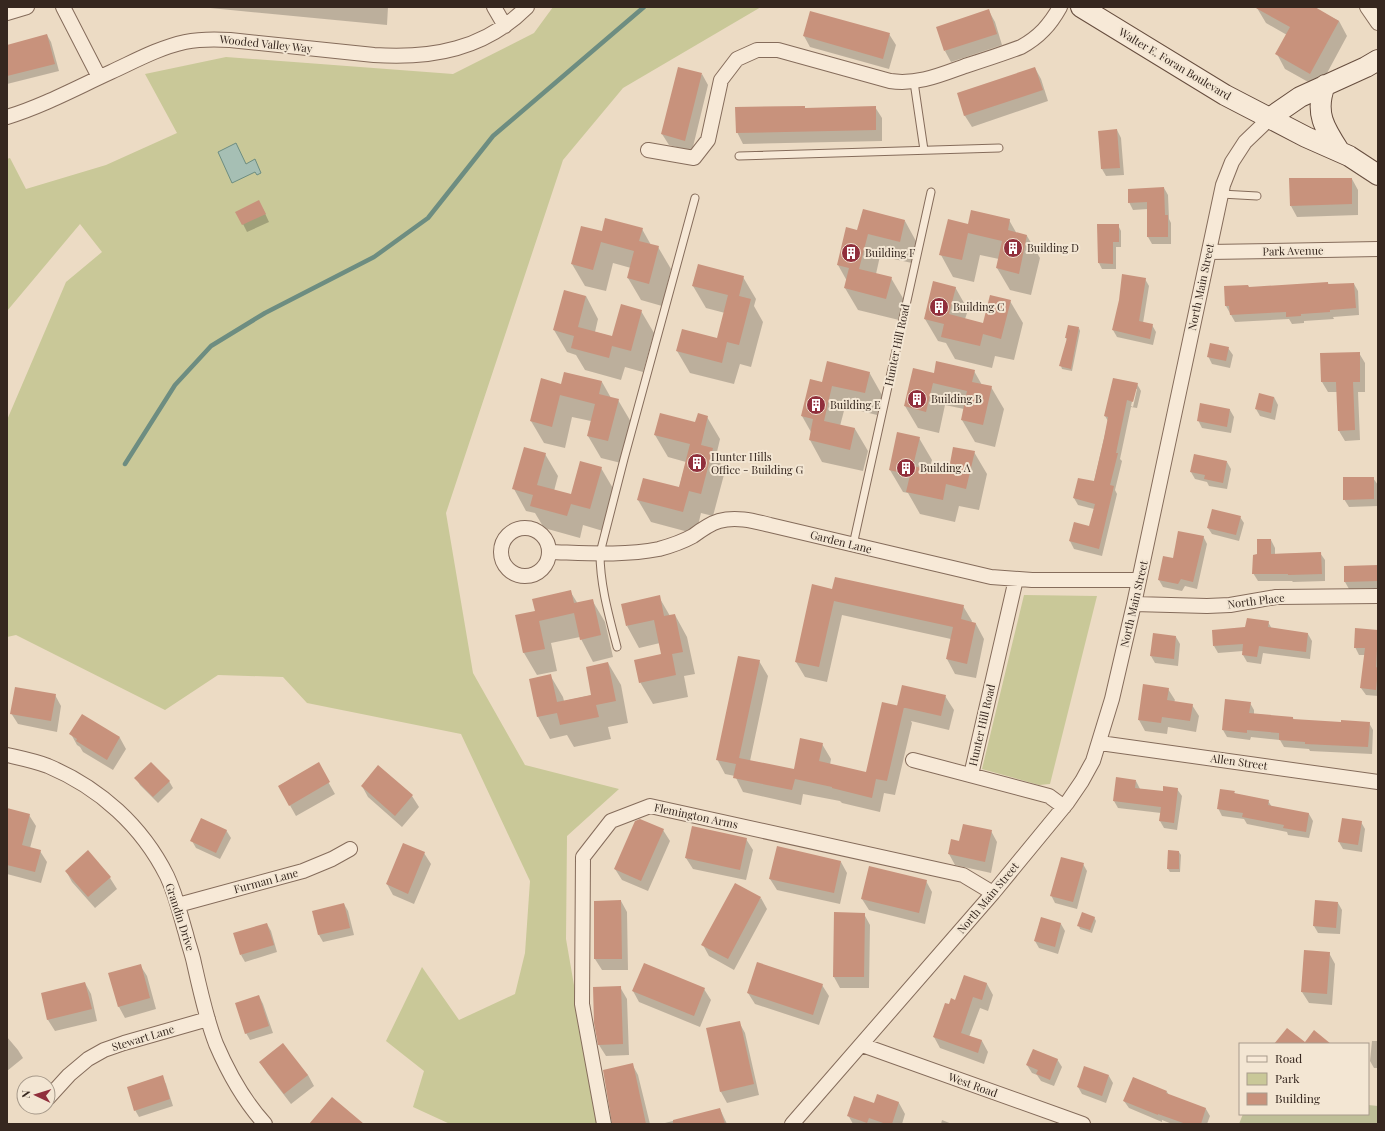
<svg xmlns="http://www.w3.org/2000/svg" width="1385" height="1131" font-family="'Playfair Display',serif">
<style>
.green{fill:#c9c898}
.cemetery{fill:#bebe97}
.water{fill:#a6bfb4;stroke:#6d8d81}
.shadow{fill:#0003;fill-rule:evenodd}
.lines{fill:none;stroke-linecap:round;stroke-linejoin:round}
.stream{stroke:#6d8d81;stroke-width:4.5}
.building{fill:#c8927c}
.lane-casing{stroke:#856c5b;stroke-width:9}
.street-casing{stroke:#856c5b;stroke-width:16}
.secondary-casing{stroke:#674e3f;stroke-width:22}
.lane{stroke:#f7e9d7;stroke-width:7}
.street{stroke:#f7e9d7;stroke-width:14}
.secondary{stroke:#f7e9d7;stroke-width:20}
.labels{text-anchor:middle;stroke-width:4;stroke-linejoin:round;paint-order:stroke}
.street-label{font-size:11px;fill:#36271f;stroke:#f3e6d3}
.poi-label{font-size:11px;fill:#36271f;stroke:#f3e6d3;text-anchor:start}
</style>
<rect width="100%" height="100%" fill="#ecdbc4"/>
<path class="green" d="M553,7H761L623,88L563,160L446,513L473,673L525,765L619,789L567,836L566,939L598,1124H450L413,1107L424,1071L386,1041L422,967L459,1020L515,994L525,953L530,881L461,734L307,703L283,677L218,675L165,710L16,635L7,637V420L66,282L102,252L80,224L7,311V159L10,158L26,189L106,165L177,133L145,74L226,57L453,74L534,33Z
M1024,595L1097,596L1050,784L1039,785L982,769Z"/>
<path class="cemetery" d="M1368,1105L1378,1106V1124H1239L1243,1114H1368Z"/>
<path class="water" d="M236,143L246,164L255,159L261,173L257,175L255,172L232,183L218,152Z"/>
<path class="shadow" d="M200,7H388L387,25Z
M1258,7H1312L1339,21L1347,36L1319,88L1285,69L1277,54L1287,35L1266,23L1257,8Z
M989,11L995,22L1002,45L951,62L945,51Z
M889,34L896,45L889,69L810,47L804,36Z
M47,35L51,42L59,71L7,84V46Z
M1035,68L1041,79L1048,101L972,127L965,116L958,94Z
M702,74L708,85L692,151L669,145L662,134Z
M804,107L805,109L875,107L882,118V141L743,144L737,132Z
M1117,130L1121,138L1124,175L1106,176L1102,169Z
M1352,179L1358,190V215L1297,217L1291,206Z
M1164,188L1168,195L1169,219L1171,223V244H1152L1148,237V209L1133,210L1129,202Z
M263,209L269,222L247,232L237,212Z
M1009,220L1017,234L1027,236L1040,258L1031,295L1010,290L997,268L999,259L980,255L974,282L953,277L941,255L969,225Z
M905,221L917,243L912,263L880,256L876,274L891,278L904,300L899,320L858,310L845,288L847,281L838,265L858,231Z
M1098,225H1118L1121,231V247H1116V269H1102L1099,263Z
M642,229L651,245L658,247L671,269L662,306L641,300L628,278L631,268L613,263L606,291L585,286L572,264L602,233Z
M743,277L756,299L754,306L763,322L751,367L740,364L734,384L690,373L677,351L718,340L725,313L706,308L693,286Z
M1145,279L1149,286L1143,323L1152,325L1156,332L1153,345L1117,337L1113,330L1120,301Z
M1328,283L1329,285L1354,284L1358,291L1359,315L1333,317L1334,319L1304,321V323L1292,324L1289,319L1235,322L1226,306L1225,287L1249,288Z
M955,287L968,310L965,319L984,324L1010,301L1023,323L1014,360L995,356L992,368L955,359L946,343L938,341L925,319Z
M586,296L598,319L595,332L613,337L641,311L654,333L643,372L625,367L621,380L585,370L576,355L567,352L554,330Z
M1079,328L1080,331L1072,371L1062,369L1061,366L1067,340L1066,338Z
M1228,348L1233,355L1230,368L1212,364L1208,356Z
M1359,353L1365,363V392H1358L1360,440L1345,441L1339,431L1337,392H1328L1322,382L1321,354Z
M974,371L982,385L991,387L1004,409L995,447L975,442L962,420L964,409L945,405L939,433L918,428L905,406L934,374Z
M869,372L882,395L877,415L845,407L840,426L855,429L868,451L863,471L822,462L810,440L811,432L802,416L811,380L823,383Z
M602,382L611,398L618,400L631,422L621,463L601,458L588,436L591,421L572,417L565,448L544,443L531,421L562,385Z
M1137,384L1141,391L1137,408L1131,407L1120,459L1122,461L1115,490L1117,494L1102,556L1074,549L1070,541L1074,523L1090,527L1094,509L1078,505L1074,498L1094,482L1108,421L1105,416ZM1135,389H1137L1133,407L1131,406Z
M1274,397L1278,405L1275,420L1260,416L1256,409Z
M1230,410L1234,417L1231,433L1202,428L1198,420Z
M707,417L720,439L716,456L725,471L713,516L701,513L696,534L651,522L638,500L679,488L686,462L668,457L655,435L696,423Z
M919,438L932,460L929,471L948,475L974,452L987,474L979,510L959,506L955,522L920,514L908,493L903,492L890,470Z
M545,454L558,476L554,491L572,496L601,468L614,490L603,531L583,525L580,538L544,528L535,513L526,511L514,489Z
M1227,462L1231,469L1227,489L1209,486L1207,482L1195,479L1191,472Z
M1373,478L1378,485V506L1349,507L1344,499Z
M1240,517L1244,523L1239,541L1212,534L1208,528Z
M1203,536L1207,544L1197,589L1185,586L1182,591L1163,587L1159,580L1173,559Z
M1271,540L1275,548V554L1320,553L1325,560V581L1293,582L1292,581H1258L1253,573L1258,555Z
M1378,566V588L1349,589L1345,582Z
M833,590L963,606L972,621L971,623L976,624L984,639L976,678L955,674L947,659L951,639L842,615L827,682L805,677L796,662Z
M570,591L578,604L592,600L605,622L613,657L593,662L580,637L551,643L557,671L537,675L524,653L516,616L536,612Z
M659,597L670,616L675,615L687,637L695,674L684,676L688,697L653,704L640,682L662,655L660,643L639,648L627,626Z
M1268,622L1272,629L1308,634L1312,641L1310,659L1263,653L1261,664L1247,662L1243,655V651L1218,653L1214,646L1246,628Z
M1378,631V696L1366,695L1361,688L1365,655H1359L1355,647Z
M1176,637L1180,644L1178,666L1155,663L1151,656Z
M759,661L768,676L750,761L795,770L822,744L831,759L830,765L867,773L899,707L945,696L954,710L949,730L911,721L912,723L895,795L884,793L880,812L842,803L840,801L803,794L801,805L743,792L735,776L725,774L717,759Z
M608,663L621,685L628,723L608,727L611,739L574,747L567,735L550,739L538,717L550,675L563,697L564,701L592,695Z
M1168,689L1175,700L1174,702L1192,705L1199,716L1196,732L1168,727L1167,734L1145,731L1139,720Z
M55,695L61,706L57,732L18,724L11,713Z
M1250,703L1254,710V714L1293,718L1294,720L1342,723H1369L1373,730L1372,754L1310,751L1309,749L1284,747L1280,740L1251,737L1250,740L1227,737L1223,730Z
M71,734L120,738L126,749L113,770L83,752L80,747L77,745Z
M318,764L335,794L296,816L279,786Z
M378,767L412,796L419,807L402,827L368,797L362,786Z
M136,778L169,781L173,788L158,803L140,785Z
M1136,781L1140,789L1164,792L1177,789L1182,796L1177,830L1164,828L1160,821L1161,813L1118,808L1114,801Z
M1234,792L1236,795L1268,801L1272,807L1309,814L1313,821L1309,838L1288,835L1287,832L1247,824L1244,819L1222,816L1218,808Z
M7,815H29L36,826L30,848L40,851L47,862L41,883L7,874Z
M1361,822L1365,829L1362,852L1343,849L1339,842Z
M226,830L231,838L220,859L196,848L192,841Z
M663,830L670,841L648,891L622,880L615,869Z
M991,831L997,842L991,873L955,865L949,854Z
M746,839L753,850L746,880L693,869L686,858Z
M88,852L110,878L117,889L95,908L72,882L66,871Z
M1179,852L1181,855L1180,872H1170L1168,869Z
M424,853L431,864L414,904L393,895L387,884Z
M841,862L847,873L840,904L777,890L770,879Z
M1083,864L1087,871L1077,909L1055,903L1051,895Z
M926,881L932,892L925,924L869,910L862,899Z
M761,898L767,909L734,970L709,956L703,945Z
M621,901L627,912L628,970H602L595,959Z
M1338,903L1342,910L1340,934L1318,933L1314,926Z
M344,904L348,911L354,935L323,942L319,935L314,911Z
M864,914L870,925L869,988H840L834,977Z
M1094,917L1096,921L1092,933L1080,929L1079,926Z
M1041,918L1061,924L1065,931L1058,954L1039,948L1035,941Z
M267,924L271,931L277,952L245,962L241,955Z
M1305,951L1329,953L1335,964L1332,1005L1309,1003L1302,992Z
M140,965L147,976L156,1009L125,1018L119,1007L110,974Z
M964,976L987,984L993,995L988,1011L980,1008L969,1037L982,1041L988,1052L984,1064L940,1048L934,1037L950,1005L956,1001Z
M85,983L91,994L97,1021L55,1031L48,1020L42,994Z
M822,985L829,996L819,1025L755,1004L748,993Z
M620,987L627,999L629,1055L606,1056L599,1045Z
M704,989L711,1000L700,1027L639,1002L633,991Z
M259,996L263,1004L273,1033L250,1040L246,1033Z
M739,1022L745,1033L759,1095L727,1103L721,1092Z
M7,1037L18,1050L23,1058L7,1071Z
M1372,1041H1378V1068H1374L1370,1061Z
M1057,1059L1062,1067L1054,1086L1041,1081L1037,1075L1032,1073L1027,1065Z
M260,1062L308,1075L314,1086L291,1104L267,1073Z
M632,1064L638,1075L650,1124H613Z
M1109,1076L1113,1083L1106,1103L1082,1094L1078,1087Z
M162,1077L166,1084L173,1106L139,1117L135,1110Z
M1134,1078L1167,1092L1169,1095L1206,1109L1210,1116L1207,1124H1172L1162,1120V1122L1129,1108L1124,1101Z
M878,1095L899,1103L905,1114L902,1124H853L848,1115L874,1104Z
M720,1109L727,1124H661Z
M942,1120L952,1124H941Z"/>
<g class="lines">
<path class="stream" d="M125,464L175,385L211,346L265,313L374,257L428,218L493,136L644,7"/>
</g>
<path class="building" d="M1254,7H1315L1339,21L1310,74L1275,54L1290,27Z
M989,9L997,34L944,51L936,27Z
M810,11L890,33L883,59L803,36Z
M47,34L55,64L7,76V45Z
M678,67L702,73L685,141L661,134Z
M1035,67L1043,90L964,116L957,93Z
M805,106V108L876,106V130L736,133L735,107Z
M1117,129L1120,168L1101,169L1098,131Z
M1289,178H1352V204L1290,206Z
M1164,187L1165,215H1168V237H1147V202L1128,203V189Z
M259,200L266,214L242,225L235,212Z
M863,209L905,220L900,242L868,234L859,269L892,277L886,299L844,288L849,268L837,265L846,227L857,230Z
M971,210L1010,219L1008,230L1027,235L1019,274L996,268L1002,241L968,233L962,260L939,255L948,219L968,224Z
M605,218L643,228L639,241L659,246L649,284L627,278L634,251L601,242L593,270L571,264L581,226L602,231Z
M1097,224H1119V242H1113V264L1098,263Z
M698,264L744,276L739,296L751,299L739,345L727,342L722,363L676,351L682,329L717,338L728,295L692,286Z
M1122,274L1146,278L1139,321L1153,324L1150,339L1112,330L1119,300Z
M933,281L956,287L949,314L983,323L990,295L1011,300L1001,339L983,334L980,346L941,337L944,324L924,319Z
M1328,282V284L1354,283L1356,308L1330,310V312L1301,314V316L1286,317V312L1230,315L1229,306H1225L1224,286L1248,285L1249,287Z
M564,290L586,296L578,327L612,336L621,304L642,310L631,351L612,346L609,358L571,348L574,336L553,330Z
M1068,325L1079,327L1071,369L1059,366L1067,338H1065Z
M1210,343L1229,347L1226,361L1207,357Z
M1360,352V382H1353L1355,430L1338,431L1336,382H1321L1320,353Z
M827,361L870,372L865,393L832,386L824,421L855,428L850,450L809,440L813,419L801,416L810,379L822,382Z
M936,361L975,370L972,382L992,386L983,425L961,420L967,391L933,383L926,412L904,406L913,368L934,373Z
M564,372L602,381L599,394L619,399L608,441L587,436L595,404L560,395L552,427L530,421L541,378L561,384Z
M1113,378L1138,383L1133,402L1127,400L1116,453H1118L1110,485L1114,486L1099,549L1069,541L1074,522L1089,526L1095,504L1073,498L1078,478L1094,481L1104,438L1108,417L1104,416Z
M1259,393L1274,397L1271,413L1255,409Z
M1200,403L1230,409L1227,427L1197,421Z
M660,413L695,422L698,413L708,416L701,445L713,448L701,494L689,491L683,512L637,500L643,478L679,487L690,444L654,435Z
M897,432L920,437L913,466L948,474L953,447L975,451L966,489L946,484L943,500L906,492L910,475L889,470Z
M524,447L546,453L537,485L571,494L580,461L602,467L590,509L571,504L567,516L530,506L533,495L512,489Z
M1194,454L1227,461L1223,483L1204,479L1205,475L1190,472Z
M1343,477H1374V499L1343,500Z
M1212,509L1241,516L1236,535L1207,528Z
M1178,531L1204,536L1193,582L1181,579L1178,584L1158,580L1163,556L1173,558Z
M1257,539H1271V554L1321,552L1322,574L1288,575V574H1252L1253,555L1257,554Z
M1378,565V581L1344,582V566Z
M835,577L964,605L961,619L976,623L967,664L946,659L953,627L834,601L819,667L795,662L812,584L832,589Z
M571,590L574,603L593,599L601,635L580,640L574,613L539,621L545,649L523,653L515,615L535,611L532,599Z
M660,595L664,616L675,614L683,652L672,654L676,675L639,683L634,660L661,654L654,620L626,626L621,604Z
M1247,618L1269,621L1268,627L1308,633L1306,652L1259,646L1257,657L1242,655L1243,644L1213,646L1212,630L1245,627Z
M1355,628L1378,630L1376,667L1378,668L1376,690L1360,688L1365,648H1354Z
M1153,633L1176,636L1174,659L1150,656Z
M738,656L760,660L739,758L794,769L800,738L823,743L819,761L866,772L882,702L904,707L887,781L876,779L872,798L832,788V787L795,779L792,790L733,778L736,764L716,760Z
M608,662L616,701L596,705L599,717L560,725L557,713L537,717L529,679L551,674L557,702L591,695L586,667Z
M1143,684L1169,688L1167,700L1193,704L1190,721L1162,717L1161,723L1138,720Z
M902,685L946,695L941,716L897,706Z
M15,687L56,694L51,721L10,714Z
M1225,699L1251,702L1249,713L1293,717V719L1341,722V720L1370,722L1368,747L1305,744V742L1279,740V733L1247,730V733L1222,730Z
M82,714L120,737L107,760L76,741L77,739L69,734Z
M151,762L170,781L153,797L134,778Z
M319,762L330,782L289,806L278,786Z
M378,765L413,795L395,816L361,786Z
M1116,777L1136,780L1135,788L1163,791V786L1178,788L1174,823L1159,821L1161,807L1113,801Z
M1220,789L1235,791L1234,793L1269,800L1268,805L1309,813L1306,832L1283,828L1284,825L1242,817L1243,813L1217,809Z
M7,808L30,814L22,845L41,850L35,872L7,865Z
M201,818L227,830L216,853L190,841Z
M1342,818L1362,821L1358,845L1338,842Z
M640,819L664,829L641,881L614,869L635,821Z
M963,824L992,830L985,862L948,854L951,839L959,841Z
M692,826L747,838L740,870L685,858Z
M403,843L425,852L408,894L386,884Z
M777,846L841,861L834,893L769,879Z
M88,850L111,877L88,897L65,871Z
M1168,850L1179,851V869H1167Z
M1061,857L1084,863L1073,902L1050,896Z
M869,866L927,880L919,913L861,899Z
M735,883L761,897L728,959L701,945Z
M621,900L622,959H594V901Z
M1315,900L1338,902L1336,928L1313,926Z
M344,903L350,928L318,935L312,911Z
M834,912L865,913L864,977H833Z
M1082,912L1095,917L1090,930L1077,926Z
M1041,917L1061,923L1055,947L1034,941Z
M267,923L274,945L240,955L233,933Z
M1304,950L1330,952L1327,994L1301,992Z
M757,962L823,984L813,1015L747,993Z
M644,963L705,988L694,1016L632,991Z
M141,964L150,998L118,1007L108,973Z
M964,975L987,983L982,1000L973,997L961,1033L982,1040L978,1053L933,1037L945,1003L949,1004L951,998L955,1000Z
M85,982L92,1009L47,1020L41,993Z
M621,986L623,1044L598,1045L594,1023L593,987Z
M259,995L269,1026L245,1034L235,1003Z
M740,1021L754,1084L720,1092L706,1028Z
M1287,1028L1305,1042L1314,1030L1331,1044H1274Z
M283,1043L308,1075L284,1094L259,1062Z
M1033,1049L1058,1059L1050,1080L1036,1074L1038,1070L1026,1065Z
M633,1063L646,1124H612L603,1070Z
M1084,1066L1109,1075L1102,1096L1077,1087Z
M163,1075L170,1099L134,1111L127,1087Z
M1133,1077L1167,1091L1166,1093L1206,1108L1201,1124H1186L1158,1114V1115L1123,1101Z
M877,1094L899,1102L892,1124H886L869,1118L867,1123L847,1116L854,1096L874,1103Z
M332,1097L364,1124H309Z
M720,1108L725,1124H673V1120Z"/>
<g class="lines">
<defs>
<path id="lane" d="M914,82L924,150
M739,156L999,148
M1221,194L1257,196
M853,545L931,192
M617,647C609,616 600,585 600,553L624,459L695,198"/>
<path id="street" d="M63,7L99,77
M494,7L505,26
M1367,7L1378,23
M7,13L27,7
M7,117C43,106 76,88 111,72C135,61 158,48 185,42C200,39 215,39 230,40L374,55C432,59 485,49 527,7
M648,150L694,158L708,140L721,80L737,59L757,50H778L890,81C917,85 940,75 965,66C984,60 1002,54 1021,47C1039,37 1050,25 1060,7
M1209,252L1378,249
M501 552a24 24 0 1 1 48 0a24 24 0 1 1-48 0Z
M549,552C585,553 623,556 659,549C670,546 682,542 693,536C701,530 709,524 719,521C736,516 754,521 770,525L991,577L1032,580H1139
M1134,604L1207,606L1230,605L1276,597L1378,596
M1100,743L1378,782
M7,755C20,758 35,761 48,766C100,788 142,826 167,876C176,895 180,914 186,934C188,943 192,953 194,963C200,990 206,1018 216,1044C228,1072 244,1101 265,1124
M913,760L1049,796L1064,807
M971,775L1016,579
M178,905L303,871L332,859L350,849
M862,1045L1083,1124
M48,1098L69,1075L88,1059L104,1050L124,1043L208,1019
M604,1124L582,1004L583,857L611,821L650,806L963,875L993,893
M792,1124L993,893L1067,803L1082,781L1093,761L1112,699L1134,604L1223,185L1232,162L1245,142L1271,117"/>
<path id="secondary" d="M1081,7L1225,95L1306,137L1349,156L1378,175
M1325,85C1314,113 1325,129 1340,152
M1271,117L1300,97L1366,67L1378,60"/>
</defs>
<use href="#lane" class="lane-casing"/>
<use href="#street" class="street-casing"/>
<use href="#secondary" class="secondary-casing"/>
<use href="#lane" class="lane"/>
<use href="#street" class="street"/>
<use href="#secondary" class="secondary"/>
</g>
<defs>
<symbol id="building-disc" viewBox="-11 -11 22 22"><circle r="9.5" fill="#912f3c" stroke="#f3e6d3"/><path d="M-4-6H4V6H1V3H-1V6H-4ZM-2.5-4.3h1.7v1.8h-1.7ZM.8-4.3h1.7v1.8H.8ZM-2.5-1h1.7V.8h-1.7ZM.8-1h1.7V.8H.8Z" fill="#fff"/></symbol>
</defs>
<g fill-rule="evenodd">
<use href="#building-disc" x="1002" y="237" width="22" height="22"/>
<use href="#building-disc" x="840" y="242" width="22" height="22"/>
<use href="#building-disc" x="928" y="296" width="22" height="22"/>
<use href="#building-disc" x="906" y="388" width="22" height="22"/>
<use href="#building-disc" x="805" y="394" width="22" height="22"/>
<use href="#building-disc" x="686" y="452" width="22" height="22"/>
<use href="#building-disc" x="895" y="457" width="22" height="22"/>
</g>
<g class="labels">
<g class="street-label">
<text transform="translate(266 44) rotate(6)" y="4">Wooded Valley Way</text>
<text transform="translate(1175 64) rotate(31)" y="4">Walter E. Foran Boulevard</text>
<text transform="translate(1293 251) rotate(-1)" y="4">Park Avenue</text>
<text transform="translate(1201 287) rotate(-78)" y="4">North Main Street</text>
<text transform="translate(897 345) rotate(-78)" y="4">Hunter Hill Road</text>
<text transform="translate(841 542) rotate(14)" y="4">Garden Lane</text>
<text transform="translate(1256 601) rotate(-7)" y="4">North Place</text>
<text transform="translate(1134 604) rotate(-77)" y="4">North Main Street</text>
<text transform="translate(982 725) rotate(-77)" y="4">Hunter Hill Road</text>
<text transform="translate(1239 762) rotate(8)" y="4">Allen Street</text>
<text transform="translate(696 816) rotate(12)" y="4">Flemington Arms</text>
<text transform="translate(266 881) rotate(-15)" y="4">Furman Lane</text>
<text transform="translate(988 898) rotate(-50)" y="4">North Main Street</text>
<text transform="translate(180 917) rotate(72)" y="4">Grandin Drive</text>
<text transform="translate(143 1038) rotate(-17)" y="4">Stewart Lane</text>
<text transform="translate(973 1085) rotate(20)" y="4">West Road</text>
</g>
<g class="poi-label">
<text x="1027" y="252">Building D</text>
<text x="865" y="257">Building F</text>
<text x="953" y="311">Building C</text>
<text x="931" y="403">Building B</text>
<text x="830" y="409">Building E</text>
<text x="711" y="461">Hunter Hills<tspan x="711" dy="13">Office - Building G</tspan></text>
<text x="920" y="472">Building A</text>
</g>
</g>
<rect width="1385" height="1131" fill="none" stroke="#36271f" stroke-width="16"/>
<rect x="1239" y="1043" width="130" height="72" fill="#f3e6d3" stroke="#a79a8b"/>
<rect x="1247" y="1056" width="20" height="6" fill="#f7e9d7" stroke="#a79a8b"/>
<text x="1275" y="1063" font-size="12" fill="#36271f">Road</text>
<rect x="1247" y="1073" width="20" height="12" fill="#c9c898" stroke="#a79a8b"/>
<text x="1275" y="1083" font-size="12" fill="#36271f">Park</text>
<rect x="1247" y="1093" width="20" height="12" fill="#c8927c" stroke="#a79a8b"/>
<text x="1275" y="1103" font-size="12" fill="#36271f">Building</text>
<g transform="translate(36 1095) rotate(274)"><circle r="19" fill="#f3e6d3" stroke="#a79a8b"/>
<path d="M0-3L7 15L0 10L-7 15Z" fill="#912f3c"/>
<text y="-6" font-size="11" font-weight="bold" text-anchor="middle" fill="#36271f">N</text>
</g>
</svg>
